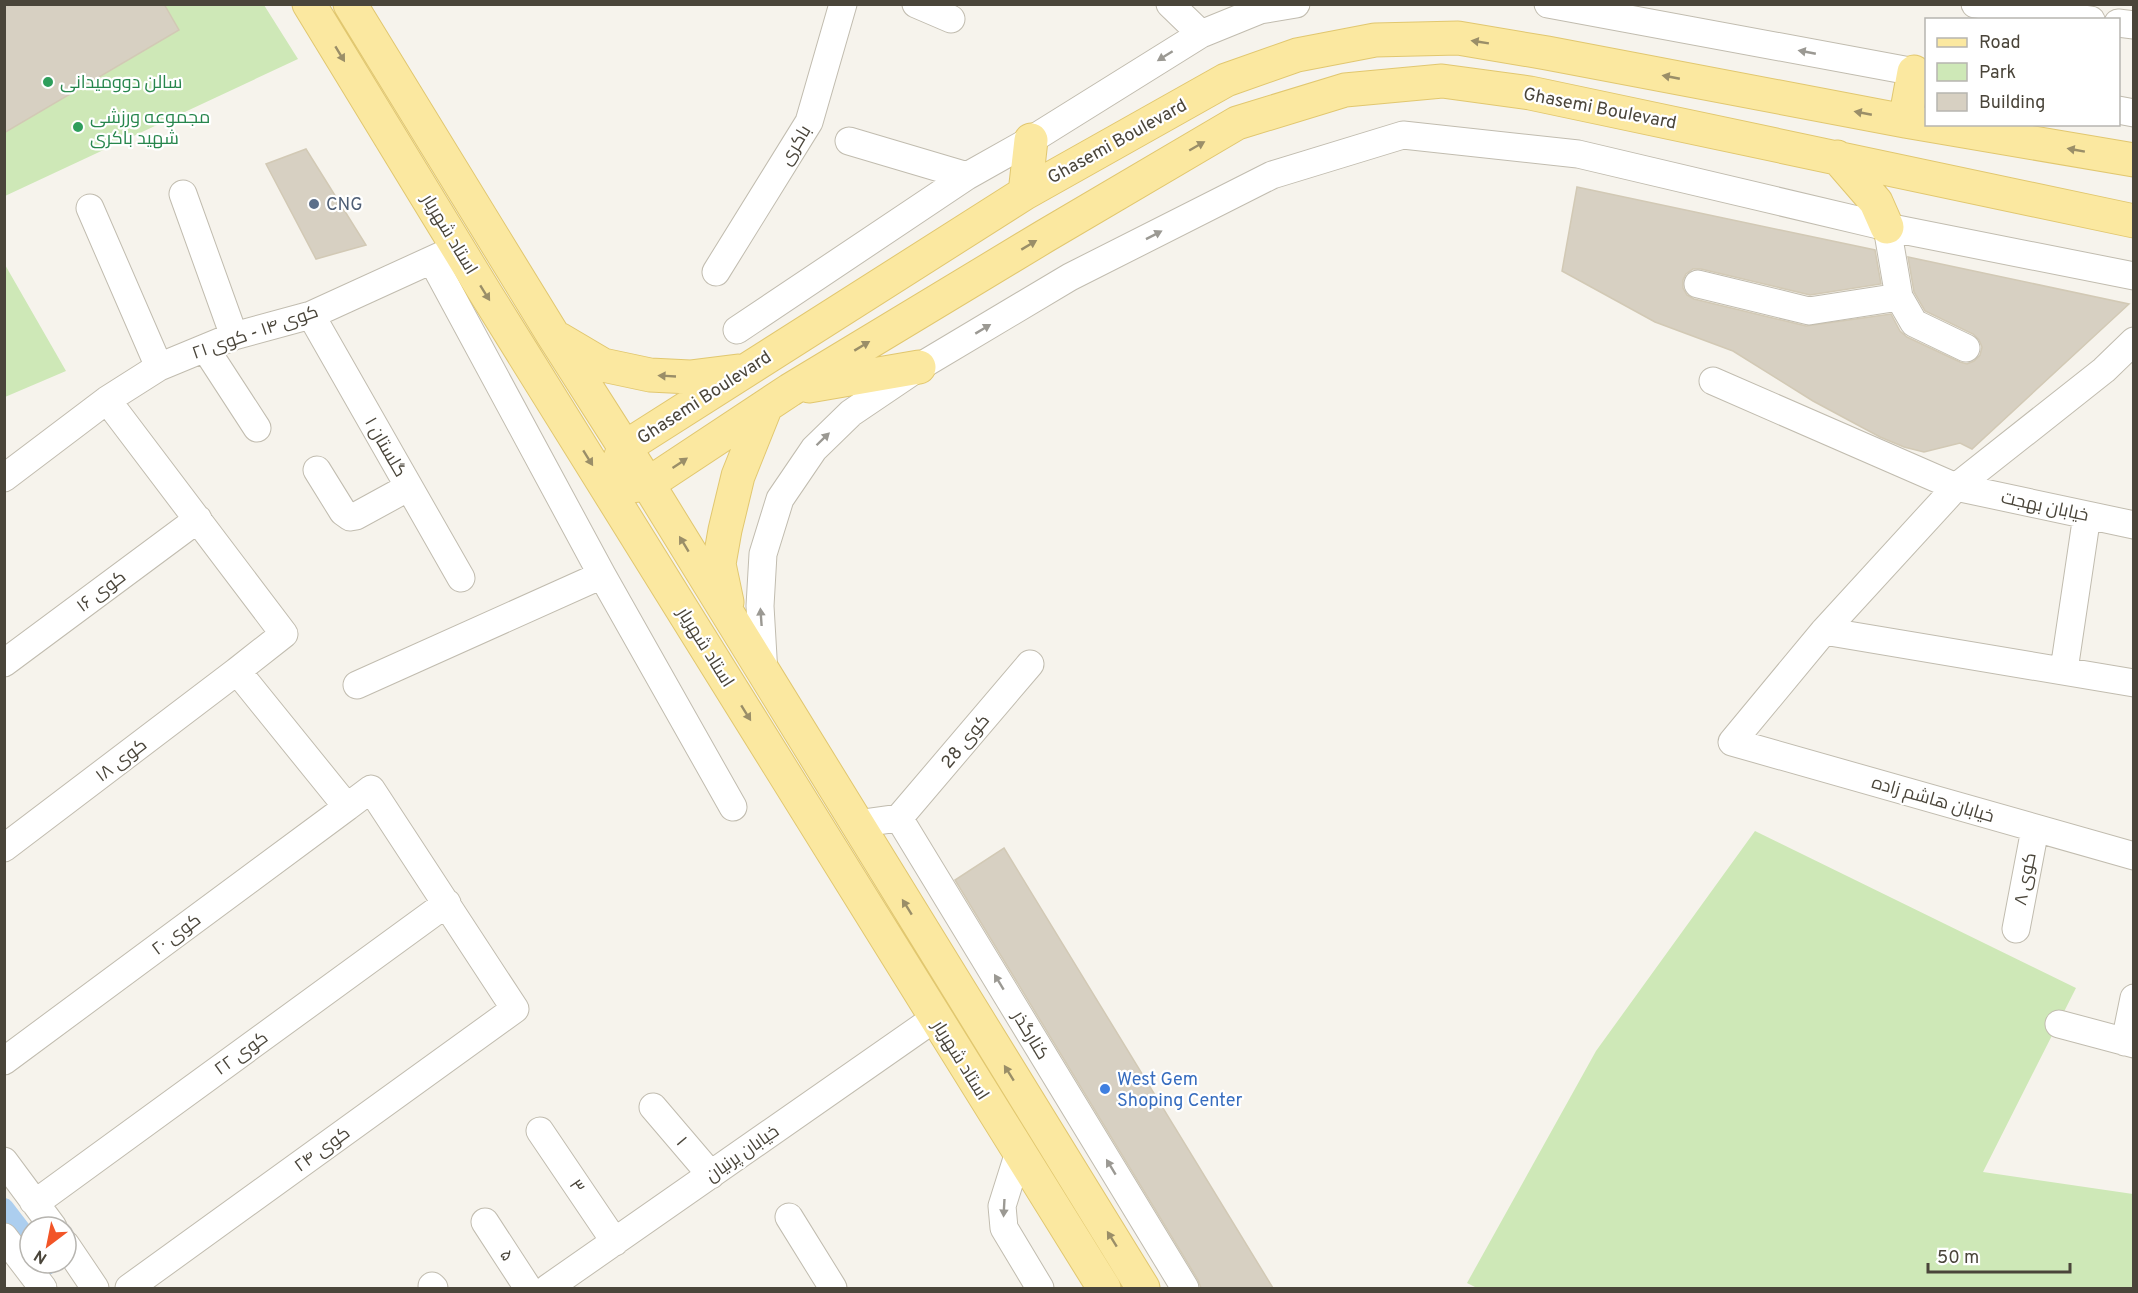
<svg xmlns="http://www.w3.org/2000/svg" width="2138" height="1293" font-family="Overpass,Cairo,sans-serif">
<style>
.green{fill:#cee8b7}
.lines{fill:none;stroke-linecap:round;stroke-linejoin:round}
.canal{stroke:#acceef;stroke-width:20}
.building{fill:#d7d0c2;stroke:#d2c9b5;stroke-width:1.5}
.minor-casing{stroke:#c1bcaf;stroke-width:29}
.major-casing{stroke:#e1c76f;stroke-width:35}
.minor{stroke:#fff;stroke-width:27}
.major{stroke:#fbe8a0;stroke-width:33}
.oneway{fill:#9a8e68}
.oneway2{fill:#9b9993}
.leisure-dot{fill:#2e9e5b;stroke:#fff;stroke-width:2}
.service-dot{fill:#5c6f8a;stroke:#fff;stroke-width:2}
.shop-dot{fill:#3f7fe0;stroke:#fff;stroke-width:2}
.labels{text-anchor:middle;stroke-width:4.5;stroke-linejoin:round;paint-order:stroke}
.leisure-label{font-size:18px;fill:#27864d;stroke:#fff;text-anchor:start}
.street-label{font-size:18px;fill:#4a453a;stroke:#fff}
.service-label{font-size:18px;fill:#4e5e75;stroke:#fff;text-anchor:start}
.shop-label{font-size:18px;fill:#366cbe;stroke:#fff;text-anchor:start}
</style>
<rect width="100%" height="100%" fill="#f6f3ec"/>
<path class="green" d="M4,5H264L298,59L5,196Z
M4,263L66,371L5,397H4Z
M1755,831L2076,988L1983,1172L2133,1194V1288H1477L1467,1283L1596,1051Z"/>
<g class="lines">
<path class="canal" d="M4,1208L30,1242
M46,1263L47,1265"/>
</g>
<path class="building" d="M4,4H164L179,30L4,133Z
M306,149L366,245L316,259L266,164Z
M1577,187L1875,250L1881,284L1810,295L1701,269H1693L1686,274L1683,280V288L1687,295L1694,299L1806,326L1891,314L1900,331L1907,337L1960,362L1967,364L1974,361L1980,355L1982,347L1979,340L1973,334L1925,311L1914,292L1908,257L2129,304L1972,449L1960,443L1924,452L1904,447L1880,437L1813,401L1733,351L1655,322L1562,271Z
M1004,848L1273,1288H1201L1198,1280L955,880Z"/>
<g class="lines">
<defs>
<path id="minor" d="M916,4L951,19
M1170,4L1201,34
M1548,4L1926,74
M1975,4L2091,20
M2118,23L2134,25
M2118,110L2134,113
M849,141L967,176
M183,194L234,336
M90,208L159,367
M1887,227L1899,297L1914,323L1966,348
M432,260L602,575L733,807
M716,272L809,122L843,4
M1698,284L1809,311L1899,297
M311,315L461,578
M737,330L967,176L1031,140L1201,34L1260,10L1296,4
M2134,341L2104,370L1956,487L1824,631L1732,742L2134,856
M205,348L257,428
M1713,381L1956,487L2134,525
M107,400L284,634L237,671L347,807L371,789L515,1009L129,1288
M317,470L343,512L350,517L356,516L409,487
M4,478L107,400L159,367L234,336L311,315L449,252
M1824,631L2134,683
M4,663L198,519
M2064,670L2087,515
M764,674L760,606L763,554L780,499L814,449L851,413L919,367L1070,277L1272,175L1403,135L1578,154L1887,227L2134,276
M357,685L602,575
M899,818L1030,664
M856,824L899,818L1185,1288
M4,848L237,671
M2016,929L2035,829
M2059,1024L2134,1044
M2125,1042L2134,998
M4,1061L347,807
M653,1107L711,1175
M540,1131L615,1242
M1019,1152L1002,1206L1004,1228L1040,1288
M4,1161L53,1227
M33,1201L45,1196L447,903
M789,1217L833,1288
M485,1222L528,1288
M4,1237L43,1288
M66,1245L95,1288
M432,1286L434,1288
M548,1288L935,1018"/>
<path id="major" d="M309,4L486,294L1104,1288
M350,4L553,335L648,484L1143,1288
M1905,121L1914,72
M1837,157L1876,202L1887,227
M2134,160L1905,121L1547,53L1458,38L1375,40L1297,55L1226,80L1025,193L624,448L608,489L648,484L790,390L1045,236L1237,123L1345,90L1442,81L1530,93L2134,221
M1025,193L1031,140
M559,339L603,365L650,375L690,377L738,371
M809,386L919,367
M727,602L719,564L725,530L738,476L766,406"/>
</defs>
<use href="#minor" class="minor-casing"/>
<use href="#major" class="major-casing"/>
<use href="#minor" class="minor"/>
<use href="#major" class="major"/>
</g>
<defs><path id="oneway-solid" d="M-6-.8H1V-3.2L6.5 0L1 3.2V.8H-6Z" transform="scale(1.5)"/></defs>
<g class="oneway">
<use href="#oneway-solid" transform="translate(1480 42) rotate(-171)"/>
<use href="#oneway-solid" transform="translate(340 54) rotate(59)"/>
<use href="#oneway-solid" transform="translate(1671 77) rotate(-169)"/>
<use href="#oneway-solid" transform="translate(1863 113) rotate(-169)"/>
<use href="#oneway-solid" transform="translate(1197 146) rotate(-30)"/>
<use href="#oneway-solid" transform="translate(2076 150) rotate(-170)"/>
<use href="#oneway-solid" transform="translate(1029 245) rotate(-31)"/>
<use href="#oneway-solid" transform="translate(485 293) rotate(58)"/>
<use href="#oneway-solid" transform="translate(862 346) rotate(-31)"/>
<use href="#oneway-solid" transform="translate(667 376) rotate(-177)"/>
<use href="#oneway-solid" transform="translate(588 458) rotate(58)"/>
<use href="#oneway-solid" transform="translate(680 463) rotate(-34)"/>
<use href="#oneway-solid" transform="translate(684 544) rotate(-121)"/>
<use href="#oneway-solid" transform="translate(746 713) rotate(58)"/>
<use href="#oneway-solid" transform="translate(907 907) rotate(-122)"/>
<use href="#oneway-solid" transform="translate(1009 1073) rotate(-122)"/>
<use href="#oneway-solid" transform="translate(1112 1239) rotate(-122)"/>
</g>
<g class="oneway2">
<use href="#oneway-solid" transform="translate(1807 52) rotate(-169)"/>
<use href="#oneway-solid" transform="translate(1165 56) rotate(148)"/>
<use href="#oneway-solid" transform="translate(1154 235) rotate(-27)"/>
<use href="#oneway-solid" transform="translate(983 329) rotate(-31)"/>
<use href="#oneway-solid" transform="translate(823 439) rotate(-44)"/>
<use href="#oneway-solid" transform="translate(761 617) rotate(-94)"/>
<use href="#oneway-solid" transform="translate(999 982) rotate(-121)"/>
<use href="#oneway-solid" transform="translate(1111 1167) rotate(-121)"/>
<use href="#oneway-solid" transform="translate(1004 1208) rotate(93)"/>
</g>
<g class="leisure-dot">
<circle cx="48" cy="82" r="6"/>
<circle cx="78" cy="127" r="6"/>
</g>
<circle class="service-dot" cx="314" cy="204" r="6"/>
<circle class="shop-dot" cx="1105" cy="1089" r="6"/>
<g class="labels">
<g class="leisure-label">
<text x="60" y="88">سالن دوومیدانی</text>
<text x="90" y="123">مجموعه ورزشی<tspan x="90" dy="21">شهید باکری</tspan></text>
</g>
<g class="street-label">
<text transform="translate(1600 108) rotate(11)" y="6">Ghasemi Boulevard</text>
<text transform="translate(1117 141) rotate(-29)" y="6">Ghasemi Boulevard</text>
<text transform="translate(795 145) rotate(-59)" y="6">باکری</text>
<text transform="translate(450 234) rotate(59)" y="6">استاد شهریار</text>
<text transform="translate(255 332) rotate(-19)" y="6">کوی ۱۴ - کوی ۲۱</text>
<text transform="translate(704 397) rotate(-33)" y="6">Ghasemi Boulevard</text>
<text transform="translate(386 447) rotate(60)" y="6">۱ گلستان</text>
<text transform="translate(2045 506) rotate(12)" y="6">خیابان بهجت</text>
<text transform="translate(101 591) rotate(-37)" y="6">کوی ۱۶</text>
<text transform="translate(706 647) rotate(58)" y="6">استاد شهریار</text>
<text transform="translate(965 741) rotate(-50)" y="6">کوی 28</text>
<text transform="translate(121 760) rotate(-37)" y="6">کوی ۱۸</text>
<text transform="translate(1933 799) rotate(16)" y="6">خیابان هاشم زاده</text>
<text transform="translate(2025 879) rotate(-79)" y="6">کوی ۸</text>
<text transform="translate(176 934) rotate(-37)" y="6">کوی ۲۰</text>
<text transform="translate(1031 1035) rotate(59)" y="6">کنارگذر</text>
<text transform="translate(241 1053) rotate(-36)" y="6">کوی ۲۲</text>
<text transform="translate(961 1060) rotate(58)" y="6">استاد شهریار</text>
<text transform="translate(682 1141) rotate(50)" y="6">۱</text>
<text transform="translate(322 1149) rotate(-36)" y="6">کوی ۲۴</text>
<text transform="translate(742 1153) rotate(-35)" y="6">خیابان پرنیان</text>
<text transform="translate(577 1186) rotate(56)" y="6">۳</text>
<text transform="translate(507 1255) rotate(57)" y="6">۵</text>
</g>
<g class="service-label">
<text x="326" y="210">CNG</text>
</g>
<g class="shop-label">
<text x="1117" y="1085">West Gem<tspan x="1117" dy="21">Shoping Center</tspan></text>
</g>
</g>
<rect width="2138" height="1293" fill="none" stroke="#4a453a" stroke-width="12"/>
<rect x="1925" y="18" width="195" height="108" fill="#ffffff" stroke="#b7b5b0" stroke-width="1.5"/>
<rect x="1937" y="38" width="30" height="9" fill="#fbe8a0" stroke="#b7b5b0" stroke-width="1.5"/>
<text x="1979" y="48" font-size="18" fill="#4a453a">Road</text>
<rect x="1937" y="63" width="30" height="18" fill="#cee8b7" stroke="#b7b5b0" stroke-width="1.5"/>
<text x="1979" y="78" font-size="18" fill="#4a453a">Park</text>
<rect x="1937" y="93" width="30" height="18" fill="#d7d0c2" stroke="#b7b5b0" stroke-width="1.5"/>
<text x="1979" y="108" font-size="18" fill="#4a453a">Building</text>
<g transform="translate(48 1245) rotate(212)"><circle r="28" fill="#ffffff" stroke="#b7b5b0" stroke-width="1.5"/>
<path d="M0-4.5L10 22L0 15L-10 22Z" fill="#f25527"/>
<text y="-9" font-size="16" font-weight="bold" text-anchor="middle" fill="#4a453a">N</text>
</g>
<path d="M1928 1263v9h142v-9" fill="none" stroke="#4a453a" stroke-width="3"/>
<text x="1937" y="1263" font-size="18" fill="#4a453a" stroke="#ffffff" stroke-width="4.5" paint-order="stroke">50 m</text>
</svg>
